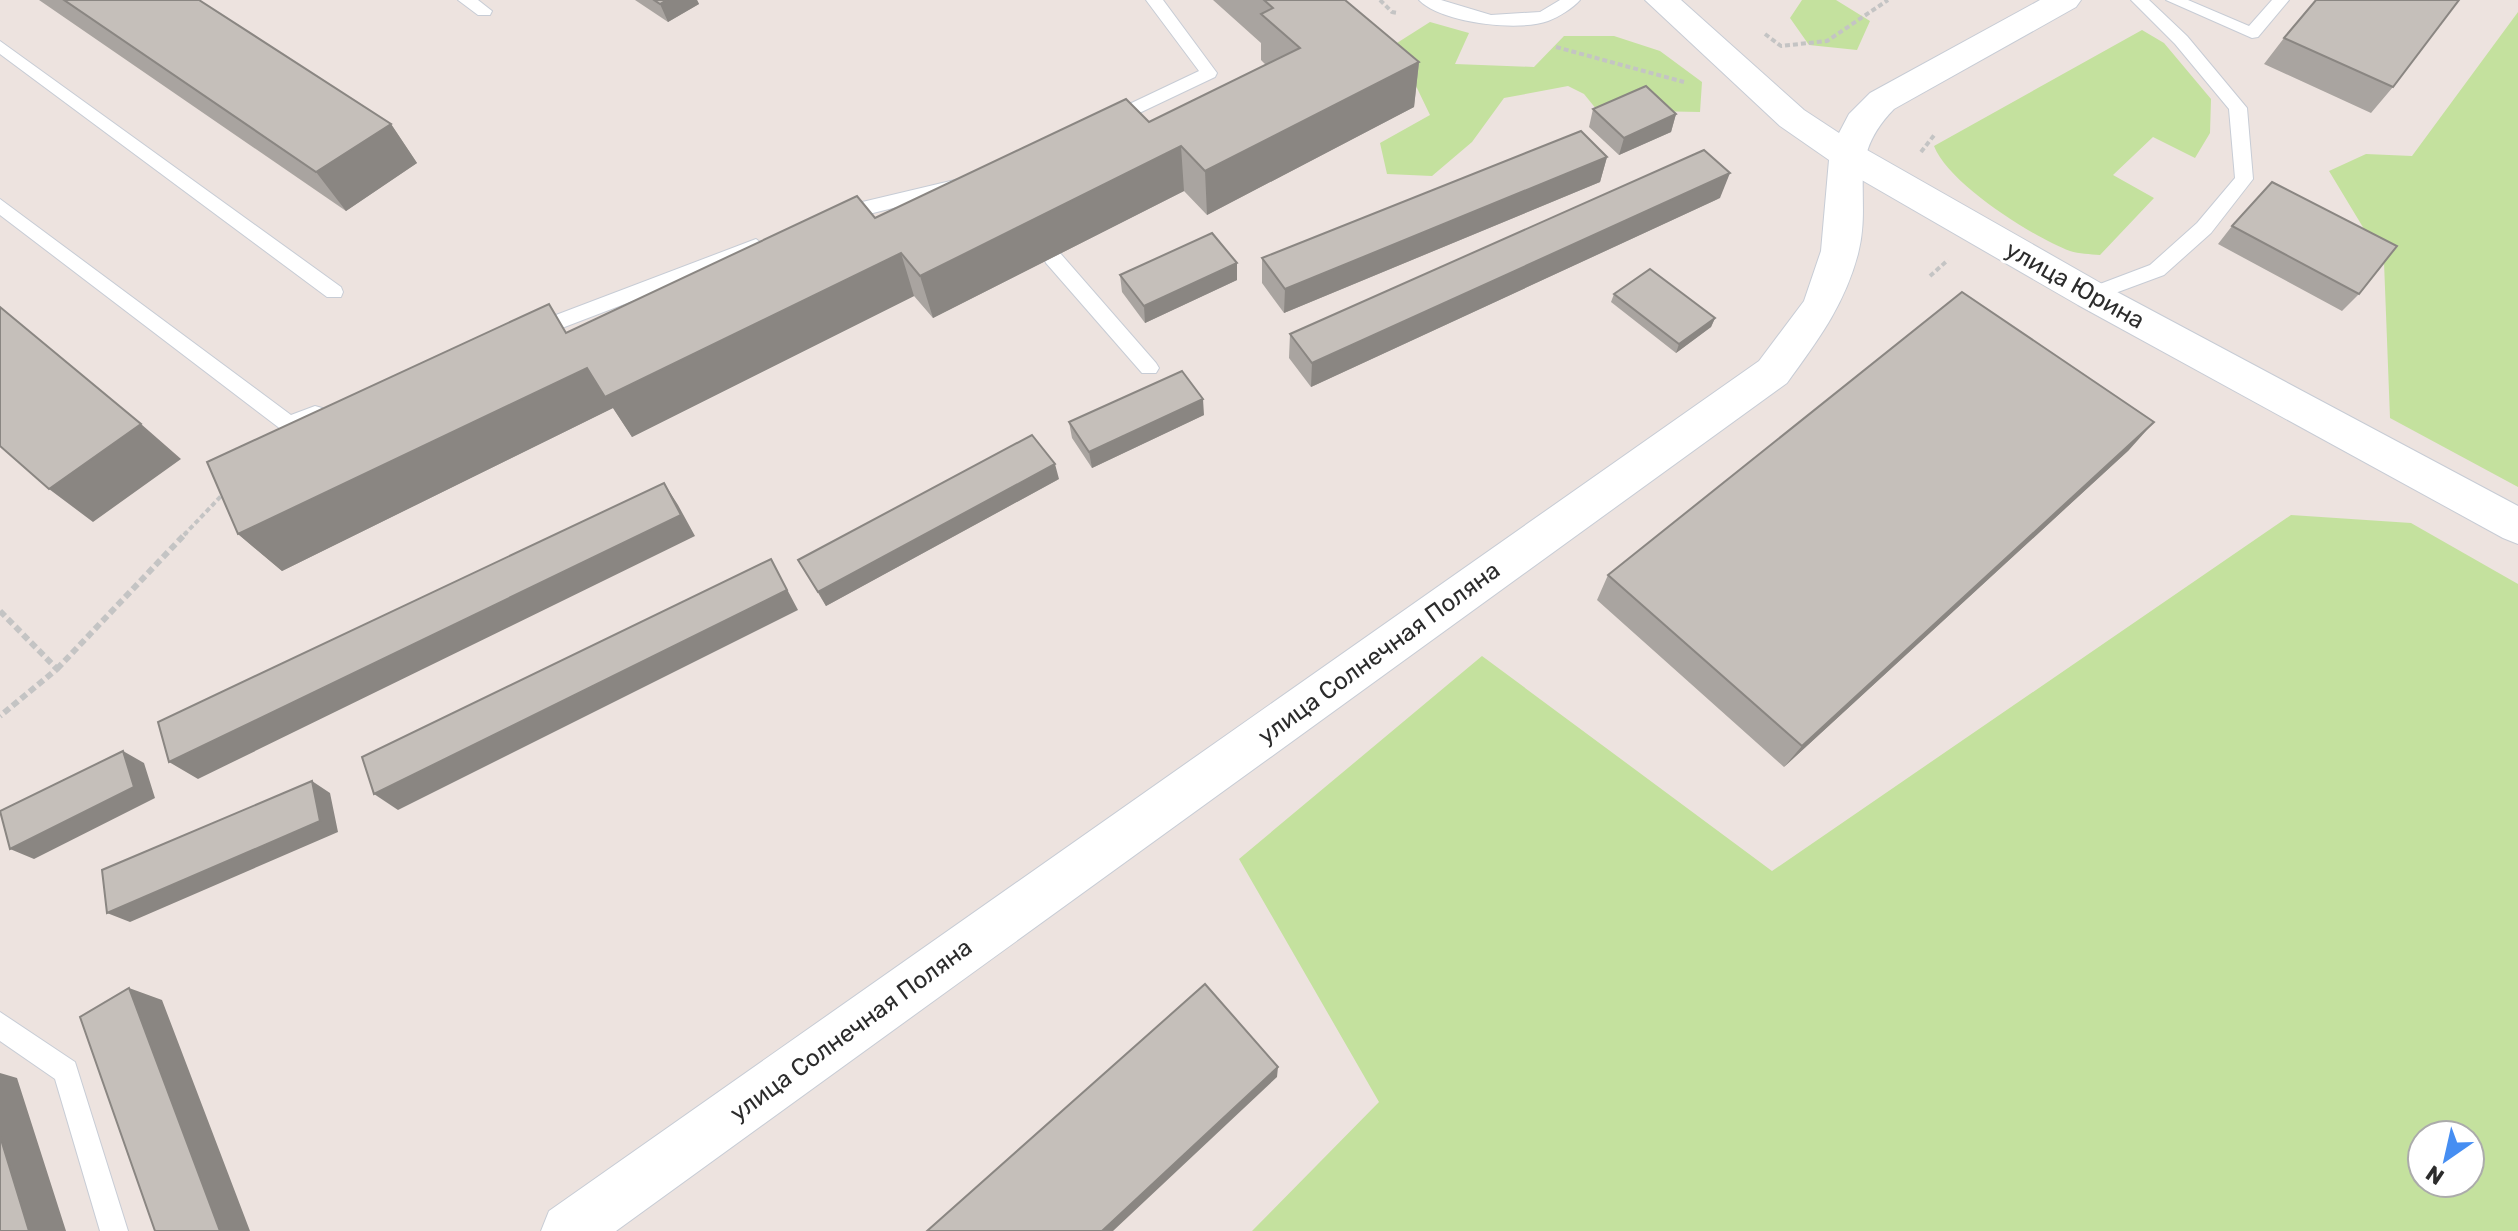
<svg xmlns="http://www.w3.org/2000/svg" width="2518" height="1231" font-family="Rubik,sans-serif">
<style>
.green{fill:#c4e19e;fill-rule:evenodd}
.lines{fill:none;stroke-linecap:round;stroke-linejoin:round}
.service-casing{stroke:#c7ccd5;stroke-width:2}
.minor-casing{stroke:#c7ccd5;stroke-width:2}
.tertiary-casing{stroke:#c7ccd5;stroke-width:2}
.path-far1{stroke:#c4c4c4;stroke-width:4;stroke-dasharray:5 3;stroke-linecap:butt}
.path{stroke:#c4c4c4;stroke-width:6;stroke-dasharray:7 4;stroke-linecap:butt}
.service{fill:#fff;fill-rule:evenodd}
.minor{fill:#fff;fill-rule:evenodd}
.tertiary{fill:#fff;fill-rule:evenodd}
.wall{fill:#a9a4a0}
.shaded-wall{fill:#8a8682}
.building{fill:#c5bfba;stroke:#8a8682;stroke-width:2}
.labels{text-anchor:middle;stroke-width:6;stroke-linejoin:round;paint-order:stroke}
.street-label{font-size:24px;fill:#2c2c2c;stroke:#fff}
</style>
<rect width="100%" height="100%" fill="#ede3df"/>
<path class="green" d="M1802,0H1836L1870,21L1857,50L1809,45L1790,18Z
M2518,12V487L2390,418L2384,262L2329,171L2366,154L2412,156Z
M1430,22L1469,33L1455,64L1534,67L1564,36H1614L1660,51L1702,82L1700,112L1597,110L1584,94L1568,86L1504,98L1472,142L1432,176L1387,174L1380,143L1430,115L1416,86L1378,55Z
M2142,30L2164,43L2211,99L2210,133L2195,158L2153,137L2113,175L2154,198L2100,255C2090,254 2079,254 2070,251C2031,236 1949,184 1934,146Z
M2291,515L2411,523L2518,584V1231H1252L1379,1102L1239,859L1482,656L1772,871ZM2422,1135H2470V1183H2422Z"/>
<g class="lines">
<defs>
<path id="service" d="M458,0H478L492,11L490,15H478Z
M1146,0H1163L1217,73L1215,77L1114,125H1102L1099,121L1102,117L1199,71Z
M1419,0H1441L1491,15L1540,12L1560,0H1580C1573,8 1559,17 1548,21C1519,32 1441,23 1419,0Z
M2131,0H2149L2187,36L2247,108L2253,179L2211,233L2164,275L2091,302L2081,295L2084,290L2150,265L2197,223L2235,178L2229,109L2175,44Z
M2166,0H2188L2249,26L2272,0H2289L2258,37L2252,38Z
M0,41L341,287L343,292L341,297H327L0,54Z
M959,179L968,185L965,190L837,222L828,215L837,208Z
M0,199L291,415L315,406L322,408L325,414L322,420L289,432L282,430L0,215Z
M756,239L765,246L763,251L541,336H527L524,331L527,326Z
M1053,251L1060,253L1156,363L1159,368L1156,373H1142L1046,263L1044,258L1046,253Z
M0,1012L75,1062L128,1231H100L55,1079L0,1041Z"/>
<path id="minor" d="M1847,143L1860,146L2104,285L2518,506V544L2503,538L2078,305L1834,164L1829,155L1834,146Z"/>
<path id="tertiary" d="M1645,0H1681L1804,110L1839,133L1849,114L1870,93L2040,0H2081L2076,7L1894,109C1844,160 1873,196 1858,254C1844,306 1818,340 1787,383L616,1231H541L549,1211L1759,361L1804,301L1821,251L1829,160L1780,126Z"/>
</defs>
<use href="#service" class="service-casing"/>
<use href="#minor" class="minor-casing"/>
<use href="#tertiary" class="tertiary-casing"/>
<path class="path-far1" d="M1380,0L1392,12L1398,13
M1765,34L1781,46L1827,41L1888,0
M1556,47L1684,82
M1921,152L1935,134
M1930,276L1948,260
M184,535L224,493"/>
<path class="path" d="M0,611L57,669L0,716
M57,669L186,533"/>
<use href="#service" class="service"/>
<use href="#minor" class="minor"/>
<use href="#tertiary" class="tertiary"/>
</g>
<path class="wall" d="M39,0H199L391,124L417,163L346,211Z
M635,0H697L699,4L668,22Z
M1213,0H1345L1419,62L1414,107L1207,215L1184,191L933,318L914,296L632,437L613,408L282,571L238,534L567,333L875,218L1149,122L1266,65L1261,60V43Z
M2284,38L2393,87L2371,113L2264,64Z
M1593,109L1676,114L1671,132L1619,155L1589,127Z
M1607,157L1600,182L1284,313L1262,283V258Z
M1720,198L1311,387L1289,358L1290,334Z
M2232,226L2359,294L2342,311L2218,244Z
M1120,275L1237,280L1145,323L1122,292Z
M1614,294L1715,318L1711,327L1676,353L1611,302Z
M1204,415L1092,468L1072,438L1069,422Z
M2129,450L1784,767L1597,600L1608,575Z
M1059,479L826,606L798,560Z"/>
<path class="shaded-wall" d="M667,0H697L699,4L668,22L660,4Z
M1419,62L1414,107L1207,215L1205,171Z
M1676,114L1671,132L1619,155L1624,138Z
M391,124L417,163L346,211L316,172Z
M1181,146L1184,191L933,318L920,276Z
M1607,157L1600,182L1284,313L1285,289Z
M1730,173L1720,198L1311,387L1312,363Z
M901,253L914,296L632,437L613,408L282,571L238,534L587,368Z
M1237,263V280L1145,323L1144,306Z
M1715,318L1711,327L1676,353L1679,344Z
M1203,399L1204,415L1092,468L1089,452Z
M2154,422L2129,450L1784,767L1802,746Z
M141,424L181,459L93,522L49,489Z
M1055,464L1059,479L826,606L818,592Z
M664,483L678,505L695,536L198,779L169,762Z
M771,559L798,610L398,810L374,794Z
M123,751L144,763L155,798L34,859L10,849Z
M312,781L330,793L338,832L130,922L107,913Z
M129,988L162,1000L250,1231H220Z
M1278,1067L1277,1077L1113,1231H1102Z
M0,1073L17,1078L66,1231H29L0,1136Z"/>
<path class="building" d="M64,0H199L391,124L316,172Z
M654,0H667L660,4Z
M1264,0H1345L1419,62L1205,171L1181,146L920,276L901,253L605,397L587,368L238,534L207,462L549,304L566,333L857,196L875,218L1126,99L1149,122L1300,48L1261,14L1273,8Z
M2316,0H2459L2393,87L2284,38Z
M1646,86L1676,114L1624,138L1593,109Z
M1581,131L1607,157L1285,289L1262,258Z
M1704,150L1730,173L1312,363L1290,334Z
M2272,182L2397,246L2359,294L2232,226Z
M1212,233L1237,263L1144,306L1120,275Z
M1650,269L1715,318L1679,344L1614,294Z
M1962,292L2154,422L1802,746L1608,575Z
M0,307L141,424L49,489L0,446Z
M1182,371L1203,399L1089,452L1069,422Z
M1032,435L1055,464L818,592L798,560Z
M664,483L681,515L169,762L158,722Z
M771,559L787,590L374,794L362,757Z
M123,751L134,787L10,849L0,811Z
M312,781L320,821L107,913L102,870Z
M1205,984L1278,1067L1102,1231H927Z
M129,988L220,1231H155L80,1017Z
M0,1136L29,1231H0Z"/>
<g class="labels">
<g class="street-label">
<text transform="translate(2075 285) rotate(29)" y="8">улица Юрина</text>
<text transform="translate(1379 653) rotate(-36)" y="8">улица Солнечная Поляна</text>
<text transform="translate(851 1030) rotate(-36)" y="8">улица Солнечная Поляна</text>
</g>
</g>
<g transform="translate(2446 1159) rotate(214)"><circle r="38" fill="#ffffff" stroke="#ababab" stroke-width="2"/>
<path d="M0-6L14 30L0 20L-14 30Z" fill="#468ef2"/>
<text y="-12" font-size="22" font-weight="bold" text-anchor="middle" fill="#2c2c2c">N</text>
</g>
</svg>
